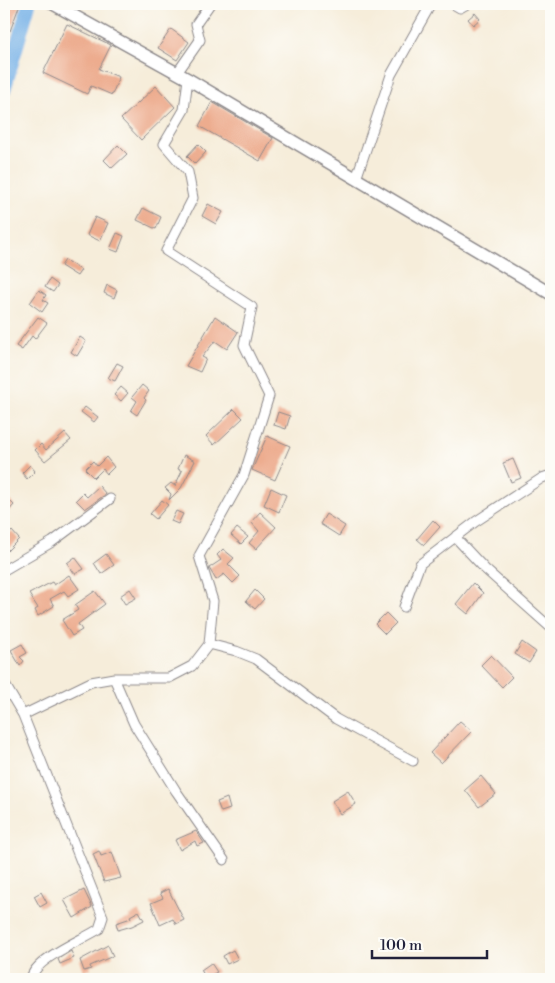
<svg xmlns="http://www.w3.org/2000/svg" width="555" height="983" font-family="'Libre Bodoni',serif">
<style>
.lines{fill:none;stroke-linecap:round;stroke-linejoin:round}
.river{stroke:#76b1e7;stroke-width:14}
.building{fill:#edac8e}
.minor-casing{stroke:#8c888a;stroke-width:11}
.tertiary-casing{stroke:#8c888a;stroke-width:14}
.minor{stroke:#fff;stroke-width:9}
.tertiary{stroke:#fff;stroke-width:11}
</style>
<rect width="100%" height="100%" fill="#fdfcf7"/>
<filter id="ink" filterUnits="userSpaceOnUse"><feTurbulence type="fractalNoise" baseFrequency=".02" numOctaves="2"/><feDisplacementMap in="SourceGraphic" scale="10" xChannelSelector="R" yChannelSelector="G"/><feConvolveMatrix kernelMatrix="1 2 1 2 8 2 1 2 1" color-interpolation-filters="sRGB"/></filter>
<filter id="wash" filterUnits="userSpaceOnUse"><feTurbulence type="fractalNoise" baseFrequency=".0096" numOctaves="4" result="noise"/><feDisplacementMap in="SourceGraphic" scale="20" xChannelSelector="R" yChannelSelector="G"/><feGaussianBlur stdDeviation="1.12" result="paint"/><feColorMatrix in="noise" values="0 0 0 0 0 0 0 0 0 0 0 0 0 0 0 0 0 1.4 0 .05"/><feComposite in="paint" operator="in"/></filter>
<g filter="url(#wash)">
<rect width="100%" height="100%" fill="#f6edda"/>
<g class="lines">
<path class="river" d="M4,90L29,4"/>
</g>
<g id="blocks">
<path class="building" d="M4,4H20L10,31L4,29Z
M475,13L480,19L473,25L468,19Z
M67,24L111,45L99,69L119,77L112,95L91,86L87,94L43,73Z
M171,29L189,42L177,60L158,48Z
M156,86L175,107L141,140L121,119Z
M212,102L273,138L260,161L199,126Z
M198,144L206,152L195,164L187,156Z
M118,145L127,154L112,168L104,160Z
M208,204L223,212L216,224L202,216Z
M143,208L161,217L156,229L137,220Z
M95,217L108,223L100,241L87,235Z
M117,233L124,236L118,252L110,249Z
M65,260L81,270L77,276L61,266Z
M50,279L58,285L53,292L45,287Z
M107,285L117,290L114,298L104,293Z
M39,290L46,295L43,300L48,303L42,312L30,303Z
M215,316L238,332L227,349L215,341L202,357L206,359L200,372L186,366Z
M38,317L47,323L35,339L32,336L22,350L16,346Z
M80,337L86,341L77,356L71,352Z
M117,363L123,366L115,381L108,378Z
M142,385L149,391L144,398L146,400L137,415L131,411L137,401L132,397Z
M121,387L128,393L121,401L114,395Z
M85,407L98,417L94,422L81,412Z
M234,409L243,418L214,445L206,436Z
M278,412L290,416L286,429L274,425Z
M65,433L71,440L45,461L35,450L41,444L46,450Z
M267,436L290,446L275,480L252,470Z
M184,455L195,461L181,488L169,500L171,494L165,488L171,483L175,486L182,471L178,469Z
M106,457L114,467L107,474L103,469L94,478L85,469L93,461L97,466Z
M513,459L521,478L511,482L503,463Z
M30,465L35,471L27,479L22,473Z
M99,486L106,494L85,509L76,500L83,493L87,497Z
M271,488L286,495L279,512L264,505Z
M8,499L14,505L4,516V504Z
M162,500L168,505L156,519L150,514Z
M176,511L183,514L178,524L171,521Z
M260,512L276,527L256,549L249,543L259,531L251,522Z
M326,514L345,526L339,536L320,524Z
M433,520L440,527L424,545L417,539Z
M237,528L248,537L241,544L231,535Z
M12,531L19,539L4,554V539Z
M223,549L234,558L228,564L240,576L233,583L224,574L216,580L209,568L221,560L217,555Z
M106,554L114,565L101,574L94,563Z
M75,557L84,569L75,574L67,563Z
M69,575L79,589L68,596L64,591L50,599L54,606L38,616L35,610L38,608L29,594L52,582L54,585Z
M473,583L483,593L468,614L456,604Z
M130,589L136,598L125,604L120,596Z
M255,590L264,599L255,609L246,601Z
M95,591L105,604L78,624L82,630L72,636L62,620L78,610L75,605Z
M386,613L396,623L385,634L375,624Z
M522,642L536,652L529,663L515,654Z
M22,644L27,653L20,657L24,661L20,666L11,650Z
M491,655L512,677L502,687L481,665Z
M460,721L472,731L441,763L430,753Z
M481,776L496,794L479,807L465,790Z
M348,791L356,804L340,814L332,801Z
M227,798L230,809L221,812L217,802Z
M196,831L204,843L197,846L195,841L180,850L175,840Z
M99,851L101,856L112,852L121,878L104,882L93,854Z
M168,889L184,920L176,924L173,919L160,925L151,903L163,898L160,893Z
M84,890L92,907L74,918L64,900Z
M41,892L47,903L40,907L34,896Z
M139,911L144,920L132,926L118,930L116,923L131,918L130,916Z
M108,945L113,956L90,966L91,969L84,971L80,960Z
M233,950L238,959L227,964L223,956Z
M71,951L74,958L60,964L58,959Z
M211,963L217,972L206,978L201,970Z"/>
</g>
</g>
<g filter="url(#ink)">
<use href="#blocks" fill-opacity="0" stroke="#8c888a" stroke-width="1"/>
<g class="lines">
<defs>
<path id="minor" d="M453,4L460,8L467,4
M177,73L200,40L196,24L210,4
M188,79L184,110L164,144L188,172L193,198L166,251L252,307L244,345L269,396L244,475L199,556L213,601L209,644
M356,179L391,75L431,4
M455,537L485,569L551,628
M4,570L52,542L110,499
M404,607L420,564L475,522L542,478L551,475
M114,678L134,724L176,791L224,860
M4,683L23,715L91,682L114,678H169L192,666L209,644L236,651L256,659L336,719L413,761
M23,715L103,917L99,929C82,940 34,959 31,979"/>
<path id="tertiary" d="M53,4L188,79L551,294"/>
</defs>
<use href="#minor" class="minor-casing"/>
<use href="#tertiary" class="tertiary-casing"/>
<use href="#minor" class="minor"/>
<use href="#tertiary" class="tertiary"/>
</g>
</g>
<rect width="555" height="983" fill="none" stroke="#fdfcf7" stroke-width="20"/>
<path d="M372 950v8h115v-8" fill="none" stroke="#22223b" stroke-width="2.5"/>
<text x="380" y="950" font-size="15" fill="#22223b" stroke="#fdfcf7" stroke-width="4" paint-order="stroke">100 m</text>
</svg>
